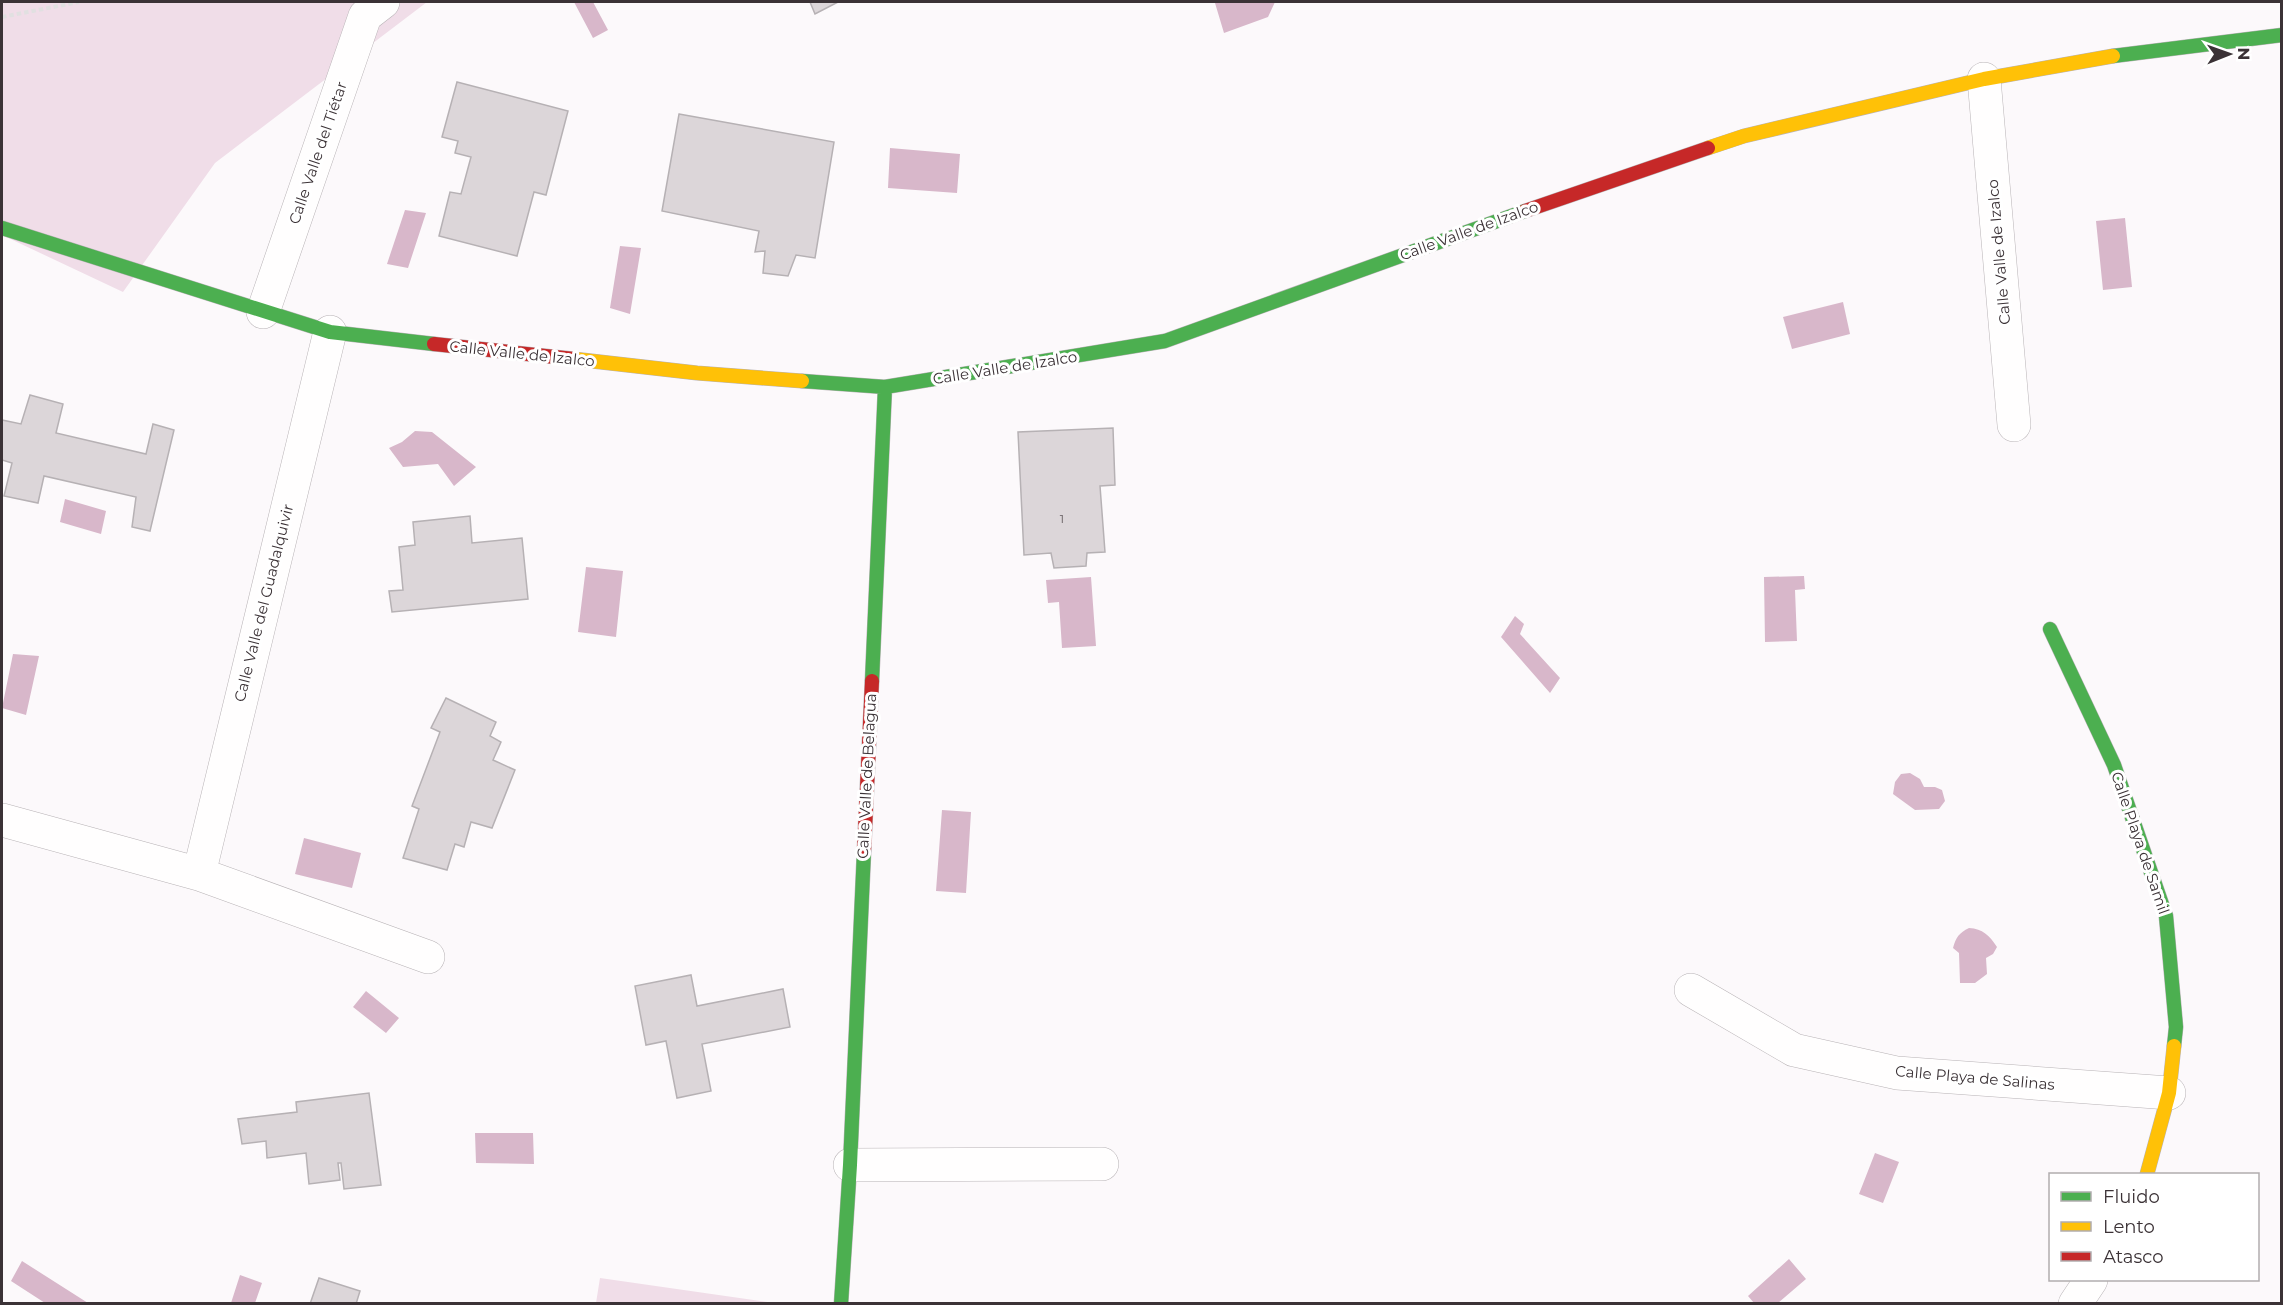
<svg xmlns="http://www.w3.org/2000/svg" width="2283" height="1305" font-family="Montserrat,sans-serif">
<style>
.green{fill:#f0dde8}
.water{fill:#d8b7ca}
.building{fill:#dcd6d9;stroke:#b6b1b4;stroke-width:1.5}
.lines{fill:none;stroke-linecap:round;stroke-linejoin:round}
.street-casing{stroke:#b8b3b6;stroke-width:34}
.fast-casing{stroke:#b8b3b6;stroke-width:15}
.slow-casing{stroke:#b8b3b6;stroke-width:15}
.jam-casing{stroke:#b8b3b6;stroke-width:15}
.path{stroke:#e1e0e1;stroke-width:4;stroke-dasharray:4.5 3;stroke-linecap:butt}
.street{stroke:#fffefe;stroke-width:33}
.fast{stroke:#4caf50;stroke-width:14}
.slow{stroke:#ffc107;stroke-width:14}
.jam{stroke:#c62828;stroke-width:14}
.labels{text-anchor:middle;stroke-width:6;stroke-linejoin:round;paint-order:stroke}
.number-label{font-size:12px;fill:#635b5f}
.street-label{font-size:15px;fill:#3b3236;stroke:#fff}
</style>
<rect width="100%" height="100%" fill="#fcf9fb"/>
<path class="green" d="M2,2H427L215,163L123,292L2,235Z
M600,1278L775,1303H596Z"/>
<path class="water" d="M574,2H593L608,30L593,38Z
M1218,2H1275L1268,17L1224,33L1215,3Z
M890,148L960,154L957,193L888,188Z
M405,210L426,213L408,268L387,264Z
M2125,218L2132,287L2103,290L2096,221Z
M620,246L641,248L630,314L610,308Z
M1843,302L1850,334L1792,349L1783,317Z
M415,431L432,432L476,467L454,486L438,464L403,467L389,448L402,442Z
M65,499L106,511L101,534L60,522Z
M586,567L623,571L616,637L578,632Z
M1804,576L1805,589L1795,590L1797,641L1765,642L1764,577Z
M1091,577L1096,646L1062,648L1059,602L1048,603L1046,580Z
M1515,616L1524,624L1520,634L1560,678L1550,693L1501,637Z
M13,654L39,656L26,715L2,708Z
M1910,773L1920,779L1924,787H1935L1942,790L1945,801L1939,809L1915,810L1893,794L1895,782L1901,774Z
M942,810L971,812L966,893L936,891Z
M304,838L361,853L352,888L295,874Z
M1969,928C1983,929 1989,935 1997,947L1993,954L1986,958L1987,974L1975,983H1960L1959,953L1953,948C1956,937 1959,933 1969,928Z
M366,991L399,1018L386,1033L353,1007Z
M475,1133H533L534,1164L476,1163Z
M1875,1153L1899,1162L1883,1203L1859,1194Z
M1789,1259L1806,1279L1778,1303H1754L1748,1296Z
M22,1261L88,1303H45L11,1281Z
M240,1275L262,1283L255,1303H231Z"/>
<path class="building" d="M810,2H838L815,14Z
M457,82L568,111L546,195L534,192L517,256L439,236L450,192L461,194L471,157L455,153L458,141L442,137Z
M679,114L834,142L815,258L796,255L788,276L763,273L765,251L755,252L759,231L662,211Z
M30,395L63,404L56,433L146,454L153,424L174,430L150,531L132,527L136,497L44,476L38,503L4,496L12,463L2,460V420L21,424Z
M1113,428L1115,485L1100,486L1105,552L1087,553L1086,566L1054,568L1051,553L1024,555L1018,432Z
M470,516L472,543L522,538L528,599L392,612L389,591L403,590L399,547L415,545L413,522Z
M446,698L496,722L490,736L501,742L493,760L515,770L492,828L471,822L464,847L455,844L447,870L403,858L419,809L412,806L440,732L431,728Z
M691,975L697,1006L783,989L790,1027L702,1044L711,1091L677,1098L666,1041L646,1045L635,986Z
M369,1093L381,1185L344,1189L341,1163H338L340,1180L309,1184L306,1153L267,1158L266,1141L242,1144L238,1119L297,1112L296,1102Z
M319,1278L360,1291L356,1304H310Z"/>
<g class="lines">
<defs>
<path id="street" d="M1984,79L2014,425
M263,312L365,16L383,2
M2,820L199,874L428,957
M199,874L330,332
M1691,990L1794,1050L1897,1073L2169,1093
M850,1165L1102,1164
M2075,1304L2091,1280"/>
<path id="fast" d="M2113,56L2282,35
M2,228L330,332L434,344
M802,381L885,387L1165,341L1525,211
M2050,629L2114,765L2166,916L2176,1027L2174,1046
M872,681L885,387
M841,1304L850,1165L864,851"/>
<path id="slow" d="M1708,148L1744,136L1984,79L2113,56
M574,359L697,373L802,381
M2147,1174L2169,1093L2174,1046"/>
<path id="jam" d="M1525,211L1708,148
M434,344L574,359
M864,851L872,681"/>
</defs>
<use href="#street" class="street-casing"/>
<use href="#fast" class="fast-casing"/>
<use href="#slow" class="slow-casing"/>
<use href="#jam" class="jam-casing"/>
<path class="path" d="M2,17L79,2"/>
<use href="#street" class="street"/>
<use href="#fast" class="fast"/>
<use href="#slow" class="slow"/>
<use href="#jam" class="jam"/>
</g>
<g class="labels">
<g class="number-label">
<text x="1062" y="523">1</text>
</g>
<g class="street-label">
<text transform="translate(318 153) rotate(-71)" y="5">Calle Valle del Tiétar</text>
<text transform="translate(1469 231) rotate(-20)" y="5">Calle Valle de Izalco</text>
<text transform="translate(1999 252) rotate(-95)" y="5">Calle Valle de Izalco</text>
<text transform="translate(522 354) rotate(6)" y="5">Calle Valle de Izalco</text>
<text transform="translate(1005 368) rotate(-9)" y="5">Calle Valle de Izalco</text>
<text transform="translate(264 603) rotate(-76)" y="5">Calle Valle del Guadalquivir</text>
<text transform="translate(867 776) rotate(-87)" y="5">Calle Valle de Belagua</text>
<text transform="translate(2140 843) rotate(71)" y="5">Calle Playa de Samil</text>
<text transform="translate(1975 1078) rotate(5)" y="5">Calle Playa de Salinas</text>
</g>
</g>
<rect width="2283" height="1305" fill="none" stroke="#3b3236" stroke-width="6"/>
<rect x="2049" y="1173" width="210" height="108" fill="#ffffff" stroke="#b1adaf" stroke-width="1.5"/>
<rect x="2061" y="1192" width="30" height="9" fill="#4caf50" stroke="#b1adaf" stroke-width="1.5"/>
<text x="2103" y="1203" font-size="18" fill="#3b3236">Fluido</text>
<rect x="2061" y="1222" width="30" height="9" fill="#ffc107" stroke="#b1adaf" stroke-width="1.5"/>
<text x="2103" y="1233" font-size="18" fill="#3b3236">Lento</text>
<rect x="2061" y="1252" width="30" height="9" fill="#c62828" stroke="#b1adaf" stroke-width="1.5"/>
<text x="2103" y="1263" font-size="18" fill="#3b3236">Atasco</text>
<g transform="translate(2229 54) rotate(89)" stroke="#ffffff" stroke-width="4.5" paint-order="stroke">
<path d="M0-4.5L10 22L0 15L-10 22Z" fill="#3b3236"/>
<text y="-9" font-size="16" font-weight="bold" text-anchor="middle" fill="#3b3236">N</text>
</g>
</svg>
